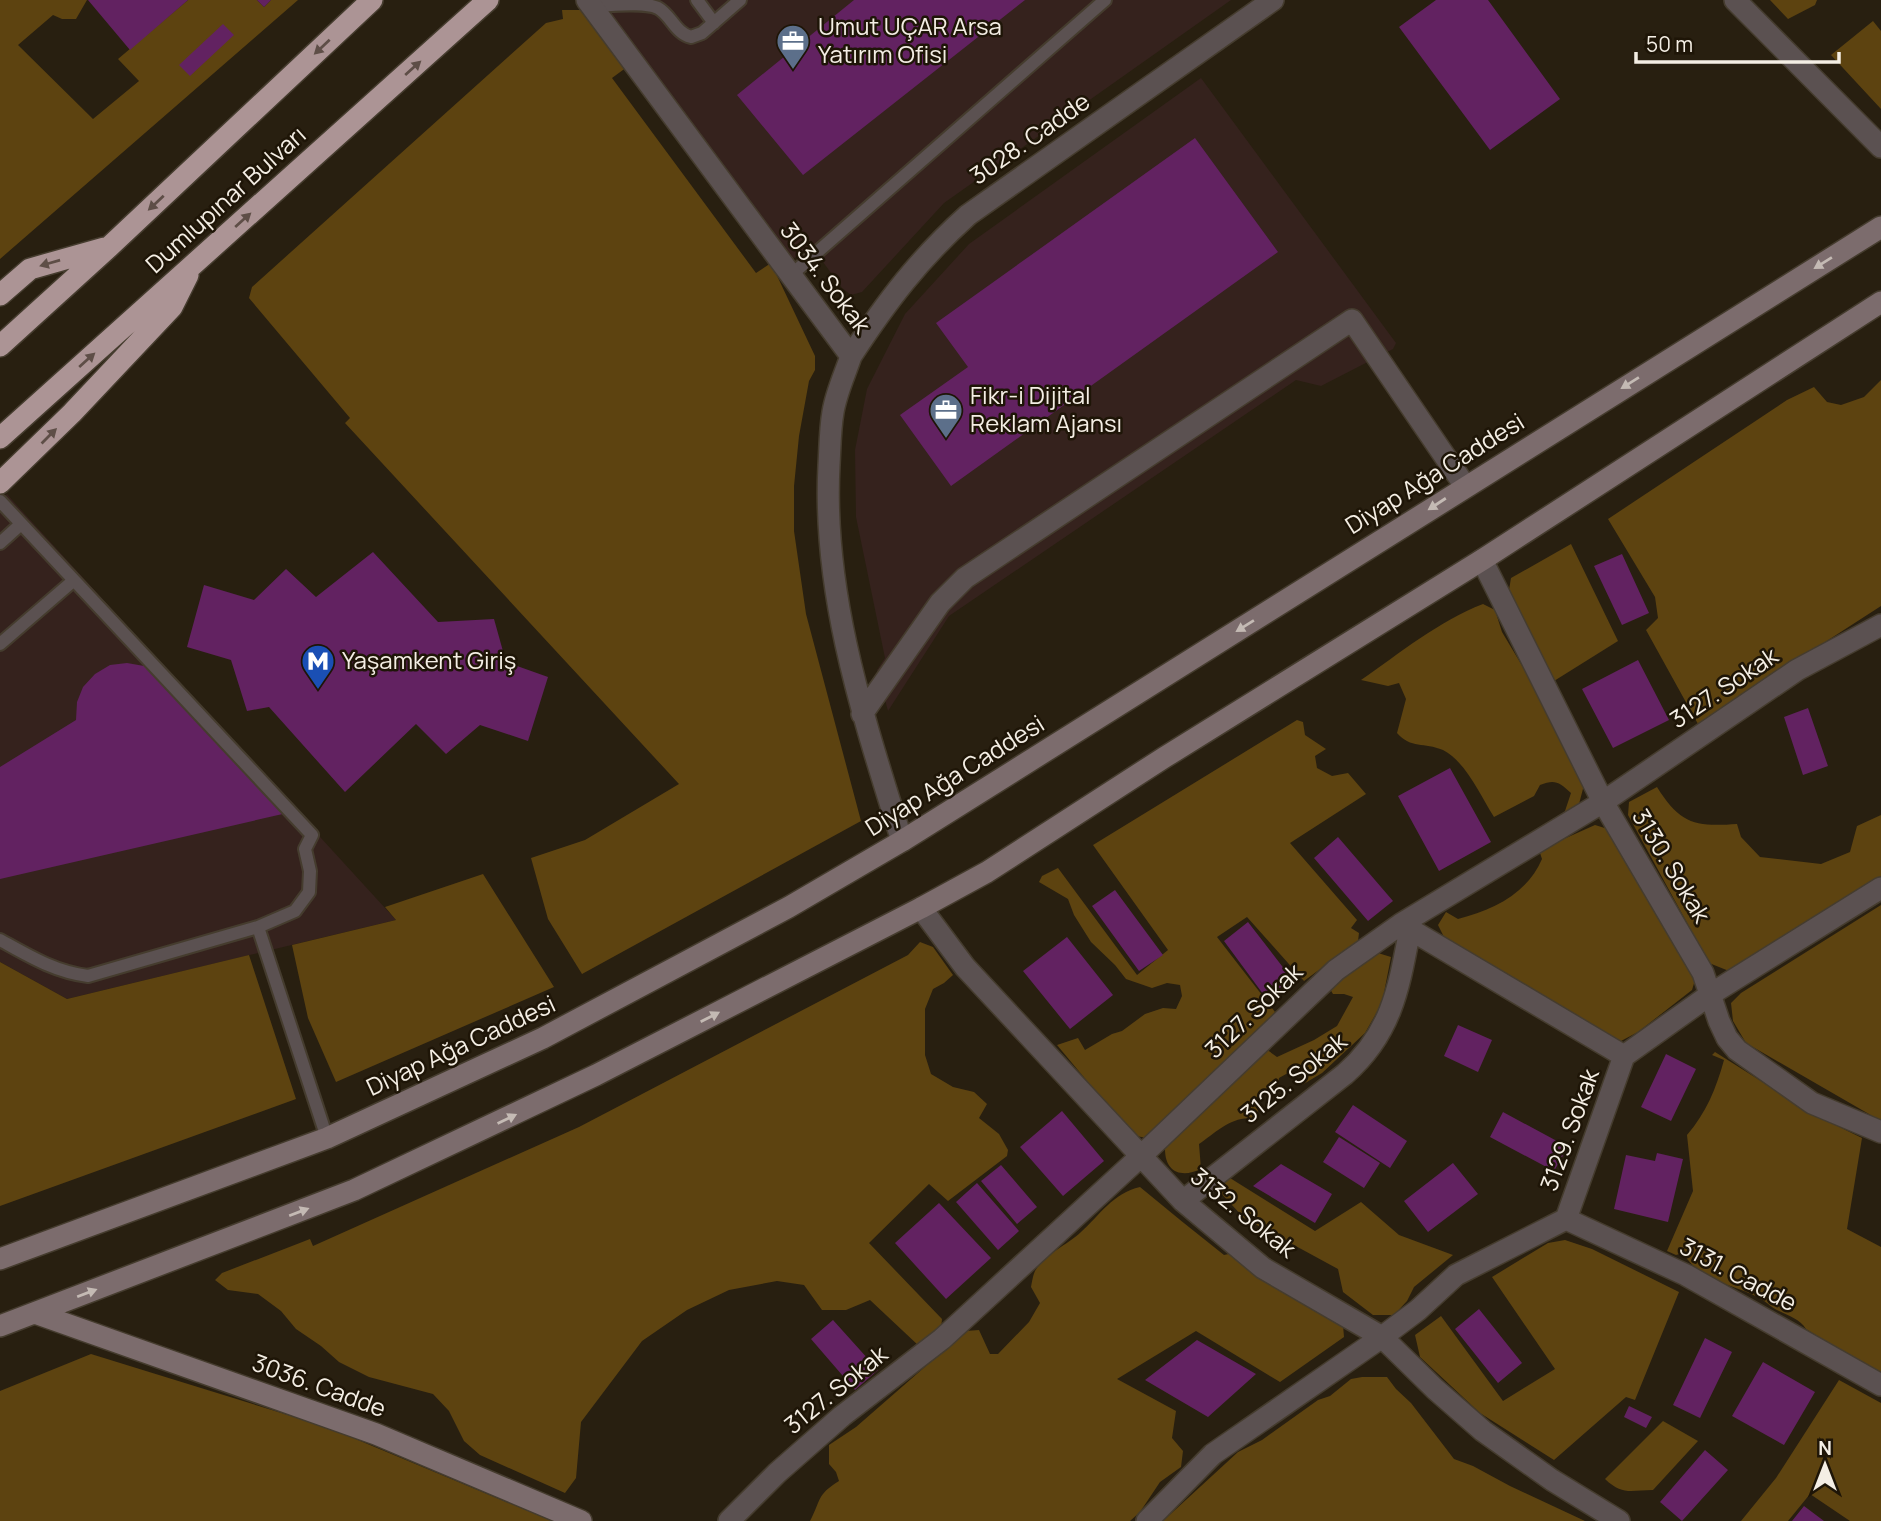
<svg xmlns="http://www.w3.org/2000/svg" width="1881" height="1521" font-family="Manrope,sans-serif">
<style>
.commercial{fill:#35221d}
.grass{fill:#5d4310}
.building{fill:#622261}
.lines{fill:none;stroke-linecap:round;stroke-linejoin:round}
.lane-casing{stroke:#453c2e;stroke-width:16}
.street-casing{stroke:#453c2e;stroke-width:24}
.secondary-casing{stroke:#453c2e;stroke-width:24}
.highway-casing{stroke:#453c2e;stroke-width:24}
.lane{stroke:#5b5151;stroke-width:12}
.street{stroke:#5b5151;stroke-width:21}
.secondary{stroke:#7c6c6d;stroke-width:21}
.highway{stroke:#ac9495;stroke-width:21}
.oneway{fill:#5e4e47}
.oneway2{fill:#c4bab4}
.labels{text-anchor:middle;stroke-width:5;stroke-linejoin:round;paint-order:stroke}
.poi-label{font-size:24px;fill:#f4eee4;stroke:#1e1507;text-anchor:start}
.street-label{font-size:24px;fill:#f4eee4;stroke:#1e1507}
</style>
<rect width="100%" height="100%" fill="#281f10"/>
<path class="commercial" d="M589,0H1231L944,203L862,292L851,295L842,288L815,251L805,250L776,272Z
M1201,78L1396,343L1393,349L1321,386L1296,380L949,616L888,711L877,670L885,658L856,517L855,450L867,389L905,314L969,244Z
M7,494L12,500L396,920L67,999L0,962V501Z"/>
<path class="grass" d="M0,0H87L76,19H62L53,15L18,45L93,119L139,81L118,59L188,0H257L264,7L271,0H298L0,259Z
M1770,0H1817L1815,5L1788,19Z
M562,10H582L627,67L612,78L756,273L771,263L815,356V370L809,381L799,436L794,486V531L806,614L861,821L582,974L548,919L531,858L585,840L679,784L345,423L350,418L249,298L252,287L546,23L563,19Z
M1873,21L1881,31V109L1831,55Z
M1881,380V606L1698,724L1646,630L1658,618L1655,597L1608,519L1787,400L1814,387L1827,402L1841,405L1864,397Z
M1571,544L1618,641L1554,681L1509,590L1511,578Z
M1483,604L1495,610L1502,632L1527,674L1584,785L1579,804L1563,817L1571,793C1559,782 1555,779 1540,785L1534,796L1494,817C1480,795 1466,762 1443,750C1424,742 1411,749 1397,733L1406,699L1399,683L1388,686L1361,680C1400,653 1439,621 1483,604Z
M1297,720L1303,722L1305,735L1326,749L1315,756L1317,768L1332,776L1348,773L1366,794L1290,843L1357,920L1351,928L1359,933L1358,941L1304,981L1247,917L1217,937L1275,1012L1146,1138L1132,1135L1057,1045L1078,1038L1085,1050L1112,1034L1122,1031L1145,1014L1163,1008L1176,1009L1182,996L1180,985L1167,983L1152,988L1126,979L1115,965L1091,942L1074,915L1068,899L1039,882L1042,876L1058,868L1137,975L1168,950L1093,845Z
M1657,787C1680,824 1695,827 1737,824L1741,837L1760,857L1821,864L1850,852L1857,826L1881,815V876L1729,971L1709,963L1628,815L1629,802Z
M1595,825L1608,829L1640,882L1695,980L1692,990L1638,1032L1621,1041L1602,1034L1448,945L1438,925L1446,912L1458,919C1493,910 1527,894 1542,859L1539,850Z
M483,874L554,987L336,1082L308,1018L292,945L396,920L385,907Z
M1881,905V1121L1746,1043L1733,1021L1731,1003L1741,993Z
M920,942L933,947L953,975L944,983L933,989L925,1009V1055L931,1074L953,1087L974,1092L987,1104L979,1118L999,1134L1008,1150L1007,1156L948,1201L929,1184L869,1243L942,1319L941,1329L919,1346L870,1300L846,1310H822L804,1285L777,1281L729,1290L687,1310L642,1341L581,1422L576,1478L565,1493L480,1455L464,1441L449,1411L433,1394L369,1377L339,1362L321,1346L296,1329L281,1311L258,1294L228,1290L215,1280L222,1273L310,1239L313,1246L579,1127L908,955Z
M1378,953L1391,957L1382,1003L1365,1033L1322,1073L1302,1085L1309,1067L1295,1069L1279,1078L1278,1086L1252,1099L1258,1111L1255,1119C1234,1114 1215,1133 1199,1144L1201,1169C1182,1178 1165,1173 1165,1149L1266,1049L1277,1057L1314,1040L1337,1026L1353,997L1344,994H1333L1330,989L1350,968Z
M249,955L296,1099L0,1206V962L67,999Z
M1715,1052L1815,1115L1862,1138L1847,1229L1881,1247V1376L1806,1329C1800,1319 1789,1316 1779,1311C1772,1308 1768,1303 1761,1299C1733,1283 1701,1283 1683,1253L1676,1255L1667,1251L1693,1191L1687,1135C1706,1113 1716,1089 1724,1060L1712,1055Z
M1230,1178L1315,1231L1361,1202L1399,1235L1453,1255L1414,1287L1407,1301L1394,1315H1373L1343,1292L1338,1269L1244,1218L1218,1190Z
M1140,1187C1168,1210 1196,1233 1224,1255L1233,1253L1343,1325L1344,1337L1280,1382L1196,1331L1117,1379L1176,1411L1172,1438L1183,1451L1181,1467L1160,1482L1140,1512L1130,1521H810C821,1501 816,1495 839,1481L836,1472L829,1464V1445L856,1427L966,1331L979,1330L990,1354H998L1029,1322L1040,1303L1031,1287C1032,1282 1033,1275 1035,1271C1045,1254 1067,1245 1081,1232C1100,1215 1113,1193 1140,1187Z
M1565,1240L1592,1249L1679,1292L1635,1400L1626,1397L1554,1460L1480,1413L1420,1357L1415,1335L1441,1316L1503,1401L1555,1369L1492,1277L1548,1243Z
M91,1354L327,1427L552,1521H0V1391Z
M1362,1377H1387L1396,1389L1411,1403L1454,1459L1473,1466L1510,1486L1585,1521H1163L1238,1452L1262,1440L1318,1400L1330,1396L1351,1379Z
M1839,1380L1881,1403V1521H1850L1810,1494L1788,1521H1741L1776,1478Z
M1663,1421L1698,1441L1653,1490C1631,1490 1623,1496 1605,1479Z"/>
<path class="building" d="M88,0H188L130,50Z
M257,0H271L264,7Z
M854,0H1025L803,175L737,95Z
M1436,0H1488L1560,99L1490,150L1399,27Z
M223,24L234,35L190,76L179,65Z
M1195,138L1278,252L951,486L900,415L968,367L936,323Z
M373,552L438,622L494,619L506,662L548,677L528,741L480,725L446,754L416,724L345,792L269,707L247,711L231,660L187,647L204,585L254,600L286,569L316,597Z
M1622,554L1649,613L1622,625L1594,566Z
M1638,660L1669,720L1613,748L1582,689Z
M127,663L144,666L159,676L287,813L0,879V767L76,720L77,702L83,687L95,674L110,665Z
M1808,708L1828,766L1803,775L1784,717Z
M1450,768L1491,842L1439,871L1398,796Z
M1338,837L1393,901L1368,921L1314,858Z
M1115,890L1163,955L1139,971L1092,906Z
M1248,922L1292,979L1266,998L1224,941Z
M1067,937L1113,995L1070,1029L1023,971Z
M1458,1025L1492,1040L1478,1072L1444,1056Z
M1666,1054L1696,1069L1671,1121L1641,1107Z
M1353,1105L1407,1141L1390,1168L1335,1132Z
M1062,1111L1104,1161L1063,1196L1020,1147Z
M1503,1112L1568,1147L1554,1171L1490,1137Z
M1339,1137L1380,1163L1364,1188L1323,1162Z
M1657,1153L1683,1159L1668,1222L1614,1209L1626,1155L1655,1161Z
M1453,1163L1478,1194L1428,1232L1404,1201Z
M1281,1164L1332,1194L1315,1223L1253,1186Z
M1001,1165L1037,1207L1017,1224L981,1181Z
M977,1183L1019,1231L998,1250L956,1202Z
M939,1203L991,1258L946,1299L895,1243Z
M1479,1309L1522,1363L1498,1383L1455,1329Z
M833,1320L878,1370L855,1390L811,1339Z
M1705,1338L1732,1352L1700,1418L1673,1405Z
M1197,1340L1256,1374L1208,1417L1145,1380Z
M1763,1362L1815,1392L1784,1445L1732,1416Z
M1629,1406L1652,1417L1646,1428L1624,1417Z
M1705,1450L1728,1470L1682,1521L1660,1502Z
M1804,1506L1824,1521H1792Z"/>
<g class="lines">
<defs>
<path id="lane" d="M697,0L714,23
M591,6C608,6 643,1 658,8C671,15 675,33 691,37L702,33L740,0
M790,276L1105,0
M0,501L312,835L305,849L310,871L309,892L295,911L258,927L88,976C55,972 29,956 0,940
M0,543L21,524
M0,644L73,581
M258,927L327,1138"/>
<path id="street" d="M587,0L851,356C845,374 836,393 833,412C830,429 830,448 829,465C822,595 864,719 902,841
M1735,0L1881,147
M851,356C887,301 919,259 968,215L1273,0
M1482,560L1603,802L1703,973L1719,1021L1727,1038L1737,1050L1812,1103L1881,1132
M862,714L940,603L965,578L1352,320L1465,486
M921,908L965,967L1183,1201L1263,1268L1382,1337L1435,1389L1483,1431L1552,1480L1619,1521
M1401,924L1624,1056
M1183,1201L1345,1074C1392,1033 1399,987 1410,929
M1566,1219L1686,1275L1881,1385
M729,1521L777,1473L842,1416L942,1339L1140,1157L1336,970L1401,924L1603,802L1797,670L1881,625
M1147,1521L1213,1454L1382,1337L1418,1310L1456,1275L1566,1219L1624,1056L1711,994L1881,888"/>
<path id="secondary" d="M0,1259L327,1138L543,1038L789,907L902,841L1881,227
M35,1313L376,1434L581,1521
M0,1326L354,1190L596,1075L921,908L987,872L1165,757L1482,560L1881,302"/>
<path id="highway" d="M0,295L30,269L104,248
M0,346L109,247L372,0
M0,438L488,0
M0,483L72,413L172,307L188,275"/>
</defs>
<use href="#lane" class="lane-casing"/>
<use href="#street" class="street-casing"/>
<use href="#secondary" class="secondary-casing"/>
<use href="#highway" class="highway-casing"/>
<use href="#lane" class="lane"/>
<use href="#street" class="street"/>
<use href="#secondary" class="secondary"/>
<use href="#highway" class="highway"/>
</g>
<defs><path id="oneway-solid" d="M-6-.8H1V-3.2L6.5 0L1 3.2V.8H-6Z" transform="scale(1.75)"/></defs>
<g class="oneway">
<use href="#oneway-solid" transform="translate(322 47) rotate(137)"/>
<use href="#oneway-solid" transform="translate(413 68) rotate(-42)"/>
<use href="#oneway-solid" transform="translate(156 203) rotate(137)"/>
<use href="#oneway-solid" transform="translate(243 220) rotate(-42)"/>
<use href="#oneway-solid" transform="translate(50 263) rotate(164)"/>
<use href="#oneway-solid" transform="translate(87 360) rotate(-42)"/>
<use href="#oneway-solid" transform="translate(49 436) rotate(-45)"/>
</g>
<g class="oneway2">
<use href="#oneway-solid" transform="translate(1823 263) rotate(148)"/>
<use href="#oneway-solid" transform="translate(1630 383) rotate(148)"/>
<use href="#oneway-solid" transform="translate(1437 504) rotate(147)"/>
<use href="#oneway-solid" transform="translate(1245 626) rotate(148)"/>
<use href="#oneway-solid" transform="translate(710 1017) rotate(-27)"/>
<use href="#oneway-solid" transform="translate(507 1119) rotate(-26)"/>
<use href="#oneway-solid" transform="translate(299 1212) rotate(-21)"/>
<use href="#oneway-solid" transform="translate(87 1293) rotate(-21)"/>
</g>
<defs>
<symbol id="office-pin" viewBox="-11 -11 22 30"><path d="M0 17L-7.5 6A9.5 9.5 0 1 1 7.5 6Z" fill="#5c6f8a" stroke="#1e1507"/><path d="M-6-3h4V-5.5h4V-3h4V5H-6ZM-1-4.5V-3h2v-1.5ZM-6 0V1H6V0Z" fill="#fff"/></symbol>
<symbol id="metro-pin" viewBox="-11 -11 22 30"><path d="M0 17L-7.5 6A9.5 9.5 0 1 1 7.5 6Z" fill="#1a4fb4" stroke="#1e1507"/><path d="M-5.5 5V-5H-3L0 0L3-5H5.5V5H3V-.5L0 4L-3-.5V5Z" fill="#fff"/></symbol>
</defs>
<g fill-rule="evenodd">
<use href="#office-pin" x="774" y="22" width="38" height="52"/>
<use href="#office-pin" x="927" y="391" width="38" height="52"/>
<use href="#metro-pin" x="299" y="642" width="38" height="52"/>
</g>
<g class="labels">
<g class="poi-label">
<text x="818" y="35">Umut UÇAR Arsa<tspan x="818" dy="28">Yatırım Ofisi</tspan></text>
<text x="970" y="404">Fikr-i Dijital<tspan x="970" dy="28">Reklam Ajansı</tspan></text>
<text x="342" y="669">Yaşamkent Giriş</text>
</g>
<g class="street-label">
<text transform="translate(1030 139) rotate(-35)" y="8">3028. Cadde</text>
<text transform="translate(226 200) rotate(-42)" y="8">Dumlupınar Bulvarı</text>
<text transform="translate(825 278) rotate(53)" y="8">3034. Sokak</text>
<text transform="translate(1435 474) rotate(-32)" y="8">Diyap Ağa Caddesi</text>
<text transform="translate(1724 688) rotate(-34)" y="8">3127. Sokak</text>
<text transform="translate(955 776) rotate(-32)" y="8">Diyap Ağa Caddesi</text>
<text transform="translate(1671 866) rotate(59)" y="8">3130. Sokak</text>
<text transform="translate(1254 1011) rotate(-44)" y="8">3127. Sokak</text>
<text transform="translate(461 1046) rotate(-25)" y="8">Diyap Ağa Caddesi</text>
<text transform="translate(1294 1078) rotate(-39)" y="8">3125. Sokak</text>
<text transform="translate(1570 1130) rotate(-70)" y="8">3129. Sokak</text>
<text transform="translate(1243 1213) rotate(39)" y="8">3132. Sokak</text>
<text transform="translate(1738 1275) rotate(28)" y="8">3131. Cadde</text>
<text transform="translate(319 1386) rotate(20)" y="8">3036. Cadde</text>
<text transform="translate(836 1390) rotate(-39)" y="8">3127. Sokak</text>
</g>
</g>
<g transform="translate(1825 1465)" stroke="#1e1507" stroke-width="5" paint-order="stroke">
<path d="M0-5L12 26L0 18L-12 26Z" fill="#f4eee4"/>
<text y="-10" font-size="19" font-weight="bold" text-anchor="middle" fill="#f4eee4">N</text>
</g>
<path d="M1636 52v10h203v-10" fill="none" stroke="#f4eee4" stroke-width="3.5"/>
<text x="1646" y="52" font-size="21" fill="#f4eee4" stroke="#1e1507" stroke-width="5" paint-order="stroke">50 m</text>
</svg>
